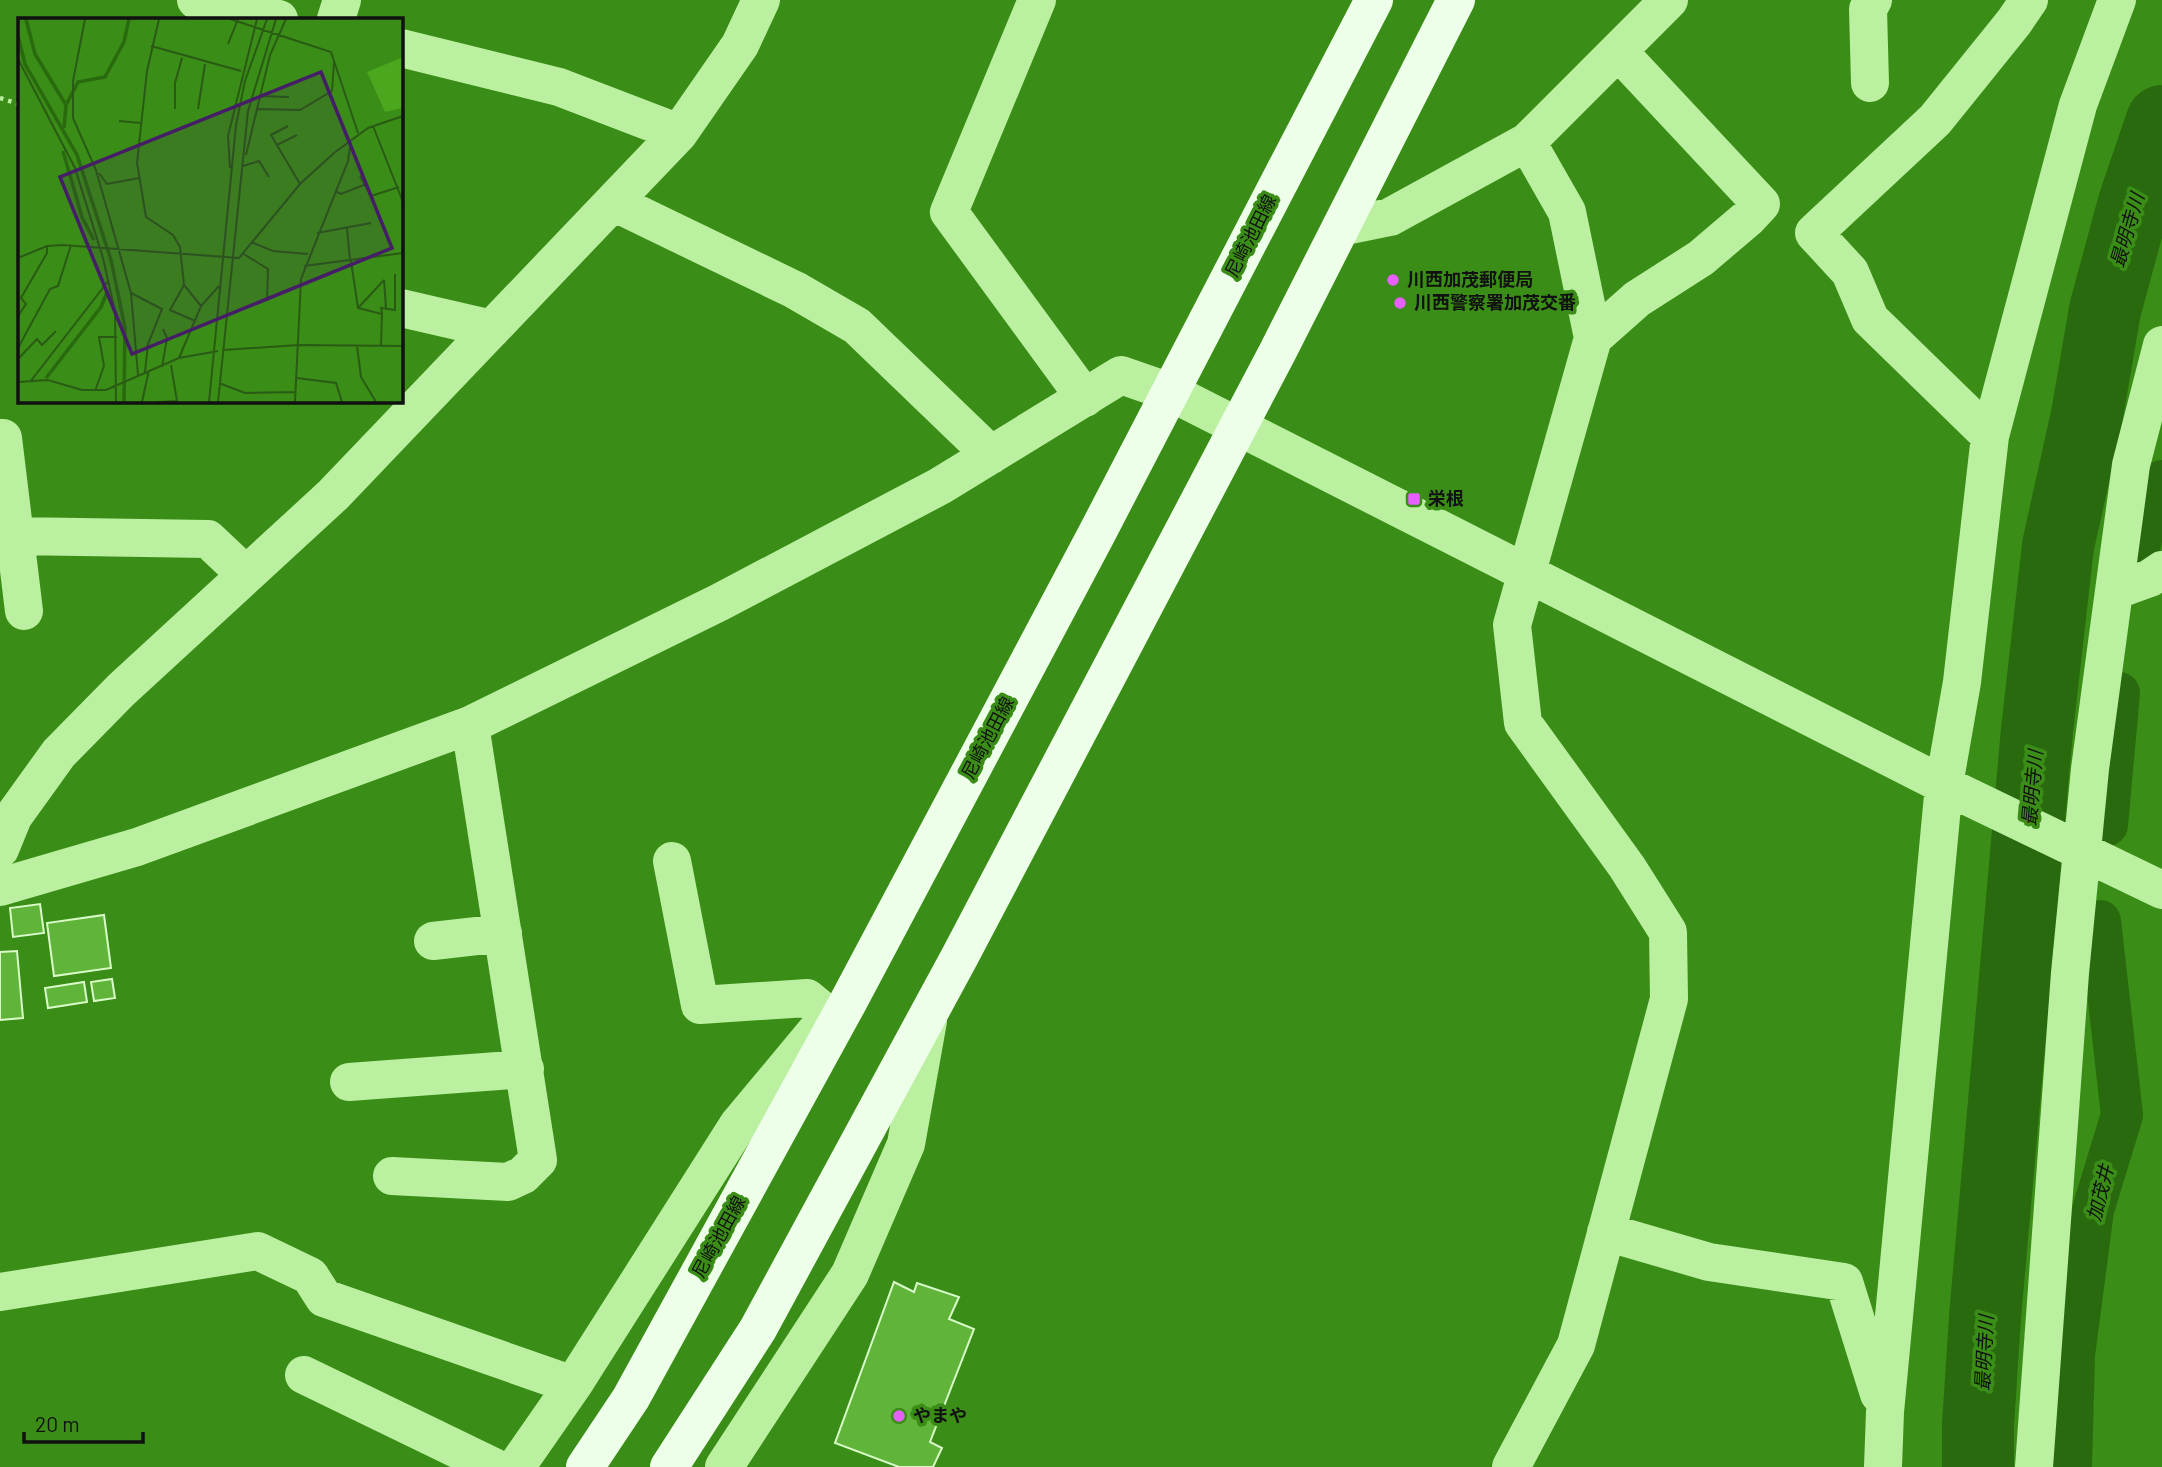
<svg xmlns="http://www.w3.org/2000/svg" width="2162" height="1467" font-family="Barlow,'Noto Sans JP',sans-serif">
<style>
.lines{fill:none;stroke-linecap:round;stroke-linejoin:round}
.canal{stroke:#296a0e;stroke-width:42}
.river{stroke:#296a0e;stroke-width:72}
.building{fill:#61b43a;stroke:#d8fbc7;stroke-width:2}
.path{stroke:#baf0a0;stroke-width:4.5;stroke-dasharray:3.5 5;stroke-linecap:butt}
.minor{stroke:#baf0a0;stroke-width:38}
.major{stroke:#eeffe9;stroke-width:38}
.poi-dot{fill:#e65fff;stroke:#3a8d16;stroke-width:2.5}
.labels{text-anchor:middle;stroke-width:7;stroke-linejoin:round;paint-order:stroke}
.street-label{font-size:18px;fill:#111;stroke:#3a8d16}
.poi-label{font-size:18px;font-weight:bold;fill:#111;stroke:#3a8d16;text-anchor:start}
.water-label{font-size:19px;font-style:italic;fill:#111;stroke:#3a8d16}
.inset-river{fill:none;stroke:#296a0e;stroke-width:3.5}
.inset-road{fill:none;stroke:#2a5b14;stroke-width:2}
.view{fill:#461e68;fill-opacity:0.15;stroke:#461e68;stroke-width:3.5}
.inset-edge{fill:none;stroke:#111;stroke-width:3.5}
</style>
<rect width="100%" height="100%" fill="#3a8d16"/>
<g class="lines">
<path class="canal" d="M2139,549L2143,531L2162,481
M2107,825L2119,693
M2071,1467L2074,1355L2093,1210L2122,1115L2100,921"/>
<path class="river" d="M1978,1467V1425L1985,1317L2037,730L2058,546L2087,415L2105,310L2134,203L2162,121"/>
</g>
<path class="building" d="M40,904L44,933L13,937L10,908Z
M104,915L111,968L54,976L47,923Z
M17,951L23,1018L0,1020V952Z
M112,979L115,998L94,1001L91,982Z
M84,982L87,1002L48,1008L45,988Z
M894,1282L914,1292L917,1283L959,1297L949,1319L974,1329L930,1442L942,1448L933,1467H899L835,1443Z"/>
<g class="lines">
<path class="path" d="M0,98L19,104"/>
<path class="minor" d="M196,0L279,19
M1037,0L949,212L1085,398
M336,19L342,0
M401,48L559,87L679,133
M1870,83L1868,9L1873,0
M1527,142L1567,212L1593,338
M613,202L795,290L857,326L991,455
M1341,227L1390,217L1527,142L1669,0
M401,308L492,329
M1990,436L1870,319L1850,272L1814,233L1935,120L2014,22L2029,0
M0,438H3L24,611
M15,536L208,539L246,575
M2114,591L2150,578L2162,570
M0,849L13,817L59,753L121,690L333,495L679,133L740,45L761,0
M672,861L700,1005L807,998L829,1016
M0,887L137,847L470,725L720,602L940,486L1121,375L1170,392L1944,785L2162,890
M433,941L503,933
M349,1082L525,1069
M392,1176L508,1182L523,1175L538,1160L470,725
M1606,1232L1709,1262L1844,1282L1879,1394
M0,1292L258,1251L310,1276L324,1298L573,1385
M304,1375L494,1467
M516,1467L573,1385L738,1125L832,1012
M724,1467L850,1274L906,1144L928,1021
M1511,1467L1576,1345L1669,999L1668,932L1627,867L1523,723L1512,625L1593,338L1637,299L1701,258L1748,218L1761,204L1618,51
M1883,1467L1885,1412L1944,785L1962,682L1990,436L2078,105L2117,0
M2034,1467L2070,973L2090,769L2131,465L2162,345"/>
<path class="major" d="M585,1467L631,1398L847,1004L1095,537L1374,0
M669,1467L758,1329L960,956L1278,351L1456,0"/>
</g>
<g class="poi-dot">
<circle cx="1393" cy="280" r="7"/>
<circle cx="1400" cy="303" r="7"/>
<rect x="1407" y="492" width="14" height="14" rx="3.5"/>
<circle cx="899" cy="1416" r="7"/>
</g>
<g class="labels">
<g class="street-label">
<text transform="translate(1251 236) rotate(-63)" y="6">尼崎池田線</text>
<text transform="translate(988 738) rotate(-62)" y="6">尼崎池田線</text>
<text transform="translate(719 1237) rotate(-61)" y="6">尼崎池田線</text>
</g>
<g class="poi-label">
<text x="1407" y="286">川西加茂郵便局</text>
<text x="1414" y="309">川西警察署加茂交番</text>
<text x="1428" y="505">栄根</text>
<text x="913" y="1422">やまや</text>
</g>
<g class="water-label">
<text transform="translate(2127 230) rotate(-74)" y="7">最明寺川</text>
<text transform="translate(2032 788) rotate(-85)" y="7">最明寺川</text>
<text transform="translate(2100 1193) rotate(-76)" y="7">加茂井</text>
<text transform="translate(1984 1353) rotate(-87)" y="7">最明寺川</text>
</g>
</g>
<g transform="translate(18 18)">
<rect width="385" height="385" fill="#3a8d16"/>
<path d="M385,39V90L367,94L349,54Z" fill="#4aa71e"/>
<path class="inset-river" d="M8,1L17,36L48,87L46,110M0,18L7,46L59,137L93,242L107,310L106,384M48,87L60,64L87,59L106,24L111,1M45,133L64,199L76,222M28,360L83,289L90,272"/>
<path class="inset-road" d="M67,1L55,63V100L78,152L113,275L120,357M141,1L129,53L119,145L128,199L155,217L162,229L166,267L152,292L177,303M212,1L313,34L340,115M210,26L220,1M133,28L223,53M0,41L57,150L85,240L97,293L98,384M241,78L271,79M157,91V65L164,40M180,91L187,46M238,91L282,92L314,73L316,44M101,103L123,105M270,108L253,117L282,166M355,108L385,184M259,127L279,117M228,137L252,37L268,1M225,148L241,143L251,159M212,150L210,118L239,1M81,155L89,166L121,160M342,158L353,178L381,169M317,173L323,176L346,167M329,210L332,243M299,215L353,205M233,224L255,233L290,236M224,235L250,251L249,283M0,240L29,228L45,227L221,240L282,166L316,135L350,110L385,98M333,243L340,290L364,296L363,327M286,248L385,235M366,262L368,290M166,267L183,288M113,275L144,291L130,326L127,354M340,290L366,262M364,296L363,290L377,292V256M0,298L8,286L3,280L29,235V228M339,328L343,359L358,384M0,330L32,271L40,268L53,227M205,332L281,327L385,328M161,340L183,288L201,268M0,341L19,321L24,327L38,313M144,349L149,320L145,311M279,360L318,365L324,384M0,364L30,362L64,372H88L161,340L200,333M12,364L91,262M201,365L227,375L278,374M77,373L86,348L81,319H99M124,384L131,352M140,384L159,383L153,347M191,384L218,107L227,63L249,1M200,384L230,93L258,1M277,384L283,261L330,143L333,122"/>
<path class="view" d="M303,54L374,230L114,336L42,159Z"/>
<rect width="385" height="385" class="inset-edge"/>
</g>
<path d="M24 1432v10h119v-10" fill="none" stroke="#111111" stroke-width="3.5"/>
<text x="35" y="1432" font-size="21" fill="#111111" stroke="#3a8d16" stroke-width="5" paint-order="stroke">20 m</text>
</svg>
